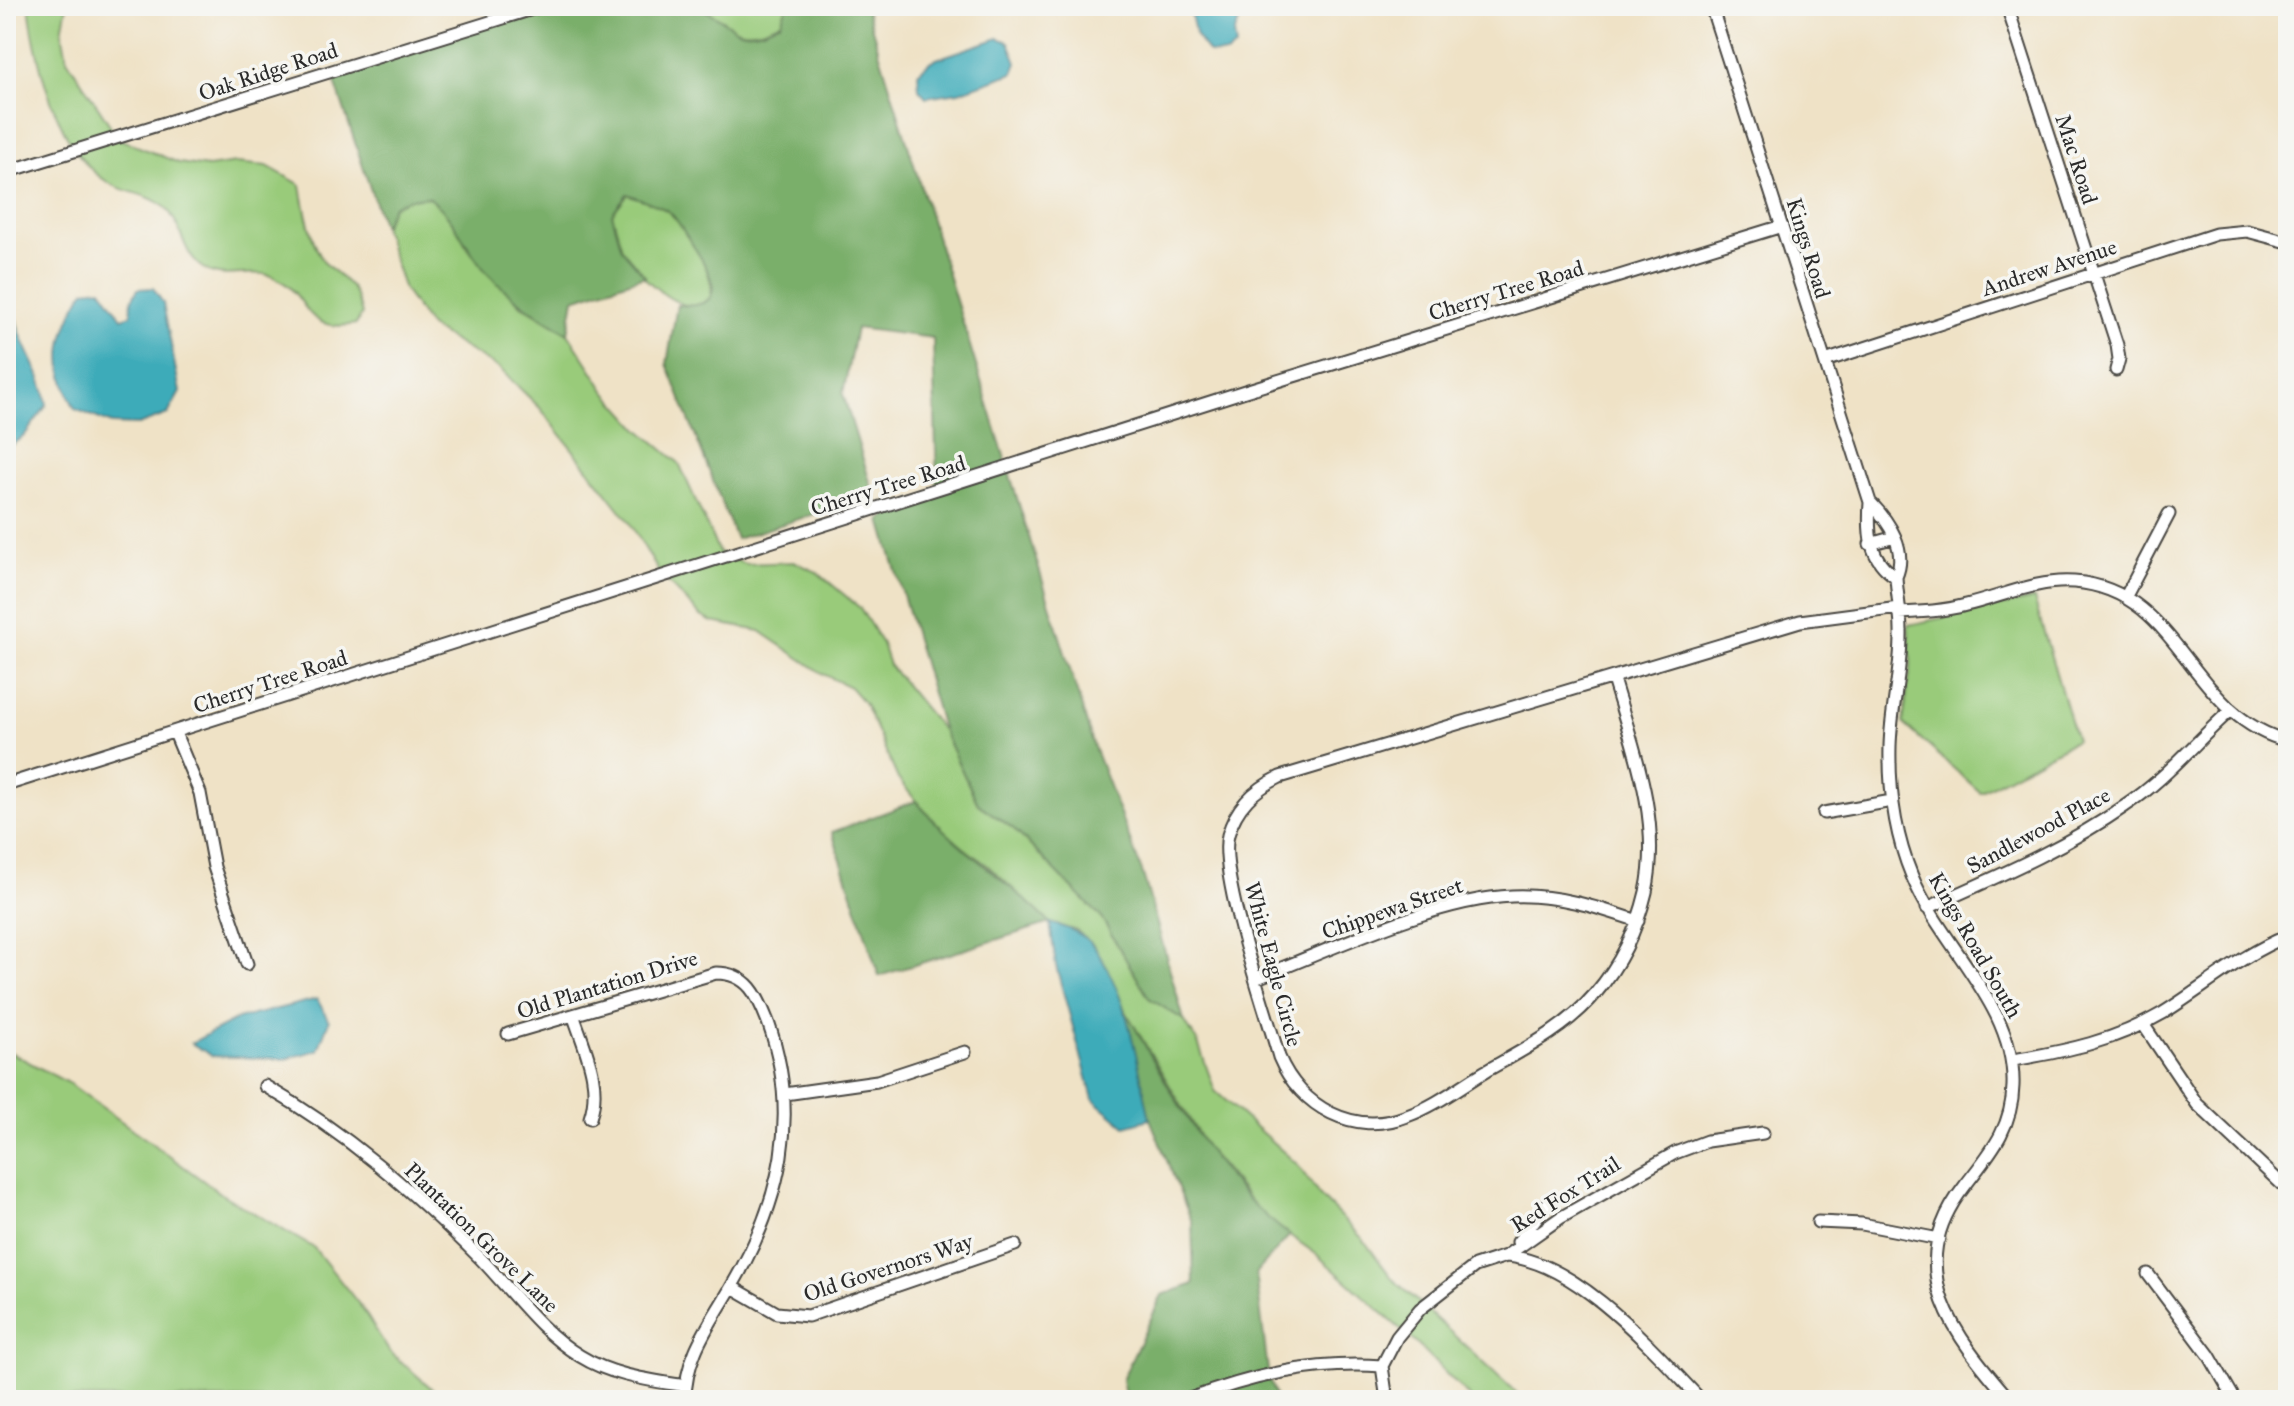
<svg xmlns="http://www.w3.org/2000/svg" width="2294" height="1406" font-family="'IM FELL Great Primer',serif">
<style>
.green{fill:#99cb7a;stroke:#627b52;stroke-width:2}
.forest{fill:#7aaf6a;stroke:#526d4a;stroke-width:2}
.water{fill:#3cabb9;stroke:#346b72;stroke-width:2}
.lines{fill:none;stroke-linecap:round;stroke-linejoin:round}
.minor-casing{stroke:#484642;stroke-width:15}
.minor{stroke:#fff;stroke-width:11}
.labels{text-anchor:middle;stroke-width:7;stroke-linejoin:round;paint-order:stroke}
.street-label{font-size:22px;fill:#2b2b2b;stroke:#f6f6f2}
</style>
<rect width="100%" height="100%" fill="#f6f6f2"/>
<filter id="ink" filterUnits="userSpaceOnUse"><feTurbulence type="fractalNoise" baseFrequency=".0125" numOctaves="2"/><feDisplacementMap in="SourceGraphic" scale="16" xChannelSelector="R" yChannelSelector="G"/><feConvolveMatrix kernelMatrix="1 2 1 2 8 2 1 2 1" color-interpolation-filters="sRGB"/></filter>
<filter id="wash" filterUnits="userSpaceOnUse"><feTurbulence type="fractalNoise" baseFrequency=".006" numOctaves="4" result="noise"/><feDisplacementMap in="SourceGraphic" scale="32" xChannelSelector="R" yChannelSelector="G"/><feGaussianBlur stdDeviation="1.8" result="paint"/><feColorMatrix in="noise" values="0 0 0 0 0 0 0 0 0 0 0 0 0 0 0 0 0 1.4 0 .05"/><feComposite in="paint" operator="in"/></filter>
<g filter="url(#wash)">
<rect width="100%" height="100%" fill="#efe2c6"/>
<path class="green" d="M29,6H67L62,31L67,59L119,139L179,163L208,167L236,163L267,166L301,185C304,205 312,249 326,264C348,286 353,280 362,314L356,324C296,335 313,289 268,275C248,269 223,282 203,268C182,255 182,223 165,207C148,193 127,194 109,183C57,152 36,62 29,6Z
M696,6H787L782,22C742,42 731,27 696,6Z
M628,194C640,199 656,203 667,211C682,221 724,285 708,300C684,323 634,271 622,250C617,240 615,225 612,214Z
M428,197L447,210L468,249L521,305L568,333L606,392L639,429L679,463L719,553L745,564L795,562L817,572L860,608L882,644L889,665L943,731L978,804L1014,829L1101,917L1149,998L1184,1020L1198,1043L1215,1091L1297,1164L1319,1195L1362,1238L1392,1278L1524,1400H1472L1416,1343L1316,1254L1264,1217L1206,1147L1125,1010L1093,945L1077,931L1050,923L987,865L942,832L898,779L865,704L850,687L823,674L760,631L712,622L701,616L660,574L629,521L540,408L500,369L430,327L404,290L383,227L393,206L408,199Z
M2034,599L2076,740L1980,792L1903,723L1911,664L1908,625Z
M6,1050L70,1084L223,1195L314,1248L362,1308L389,1351L445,1400L6,1398Z"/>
<path class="forest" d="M543,6C571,6 679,0 698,7C738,23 734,46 781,22L787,6H865L1094,747L1143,874L1184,1020L1149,998L1101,917L1014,829L978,804L943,731L881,520L937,490L933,338L856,328L843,394L874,495L736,539L667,364L677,305C735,310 709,269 690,241C683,232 677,217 668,211C657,204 640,199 627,194L612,214L622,249L645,276L574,299L568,333C539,316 512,299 488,274C465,249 456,217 428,197L408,199L393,206L383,227L332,73Z
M916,801C955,847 1007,880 1050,923L879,976L832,832Z
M1125,1010C1171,1089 1214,1182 1290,1235L1256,1273L1269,1379L1277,1400H1126L1122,1380L1162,1295L1194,1284L1192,1222L1150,1119Z"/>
<path class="water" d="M1189,6H1246L1234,34L1236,47L1226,54L1209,53L1196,36Z
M998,38L1009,42L1017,63L1013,73L959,92L926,97L919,89L918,73L931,61Z
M101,288L122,318L131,315L132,299L138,289L153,288L163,303L180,392L168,414L138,425L112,424L75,409C52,365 59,331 85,290Z
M6,314L16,319C24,353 42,369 47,405L24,436L6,449Z
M1050,923C1066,928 1083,932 1094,947C1129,996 1137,1062 1150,1119L1125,1126L1093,1099L1056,966Z
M317,999L329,1021L318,1050L285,1059L212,1056L191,1043L237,1019Z"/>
</g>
<g filter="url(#ink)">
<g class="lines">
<defs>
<path id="minor" d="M1711,6L1870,502C1868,532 1868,559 1896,577C1897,595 1901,613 1901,631C1902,670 1891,707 1890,746C1889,790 1895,835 1912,876C1941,947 2016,1006 2013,1086C2012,1130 1989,1154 1964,1187C1900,1270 1955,1336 2010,1400
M2007,6L2117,345L2119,359L2116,370
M6,172L542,6
M1825,361L2216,234L2247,231L2288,242
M1870,502C1889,521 1908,550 1896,577
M1870,544L1895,537
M2126,596L2169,514
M1899,613C1922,612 1944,611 1966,605C2001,597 2038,579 2074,582C2182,590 2188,716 2288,741
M1613,679C1633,747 1662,820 1646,892C1637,930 1620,965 1595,994C1565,1029 1525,1049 1486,1071C1461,1086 1435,1106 1407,1116C1354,1137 1300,1107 1279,1057C1266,1011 1218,874 1228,835C1236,806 1255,789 1280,777L1800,621L1899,608
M175,733L200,793L214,867L247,964
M6,785L1245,391L1782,226
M1824,813L1892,801
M1927,908C1994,878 2065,848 2125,806C2166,779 2194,743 2230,711
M1257,978C1330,950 1436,899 1512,896C1556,894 1597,907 1638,921
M574,1017C585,1050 602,1083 590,1118
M2143,1024L2197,1104L2288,1190
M508,1034L716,973C748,973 758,996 768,1022C801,1115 781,1201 733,1284C712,1322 685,1354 685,1400
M2013,1060C2067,1051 2115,1041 2163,1013C2205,987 2242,954 2288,936
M265,1086C345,1132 414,1192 480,1258C512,1291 540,1332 580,1356C612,1376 649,1380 686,1386
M785,1094L877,1081L965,1052
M1818,1222L1862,1224L1939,1239
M1518,1242L1552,1198
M1506,1256C1577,1261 1654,1351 1701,1400
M2148,1274L2209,1355L2235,1400
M732,1287L777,1313L808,1316L1015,1245
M1382,1366L1397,1337L1420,1309L1475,1266L1506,1256L1560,1218L1675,1153L1707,1141L1763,1133
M1382,1366L1387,1400
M1187,1400C1251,1376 1313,1361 1382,1366"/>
</defs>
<use href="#minor" class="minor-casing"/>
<use href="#minor" class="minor"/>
</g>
</g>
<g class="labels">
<g class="street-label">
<text transform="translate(268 71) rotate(-18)" y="8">Oak Ridge Road</text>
<text transform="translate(2077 159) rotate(72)" y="8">Mac Road</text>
<text transform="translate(1809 248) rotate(73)" y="8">Kings Road</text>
<text transform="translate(2049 267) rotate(-18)" y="8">Andrew Avenue</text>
<text transform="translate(1506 290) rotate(-17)" y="8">Cherry Tree Road</text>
<text transform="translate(888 485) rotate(-17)" y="8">Cherry Tree Road</text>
<text transform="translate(270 681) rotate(-18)" y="8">Cherry Tree Road</text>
<text transform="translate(2038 830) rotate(-28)" y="8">Sandlewood Place</text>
<text transform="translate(1392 908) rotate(-19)" y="8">Chippewa Street</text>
<text transform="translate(1976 945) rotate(60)" y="8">Kings Road South</text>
<text transform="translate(1274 964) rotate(75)" y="8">White Eagle Circle</text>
<text transform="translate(607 984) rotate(-17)" y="8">Old Plantation Drive</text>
<text transform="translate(1565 1194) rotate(-32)" y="8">Red Fox Trail</text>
<text transform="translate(482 1237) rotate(44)" y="8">Plantation Grove Lane</text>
<text transform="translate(888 1267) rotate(-18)" y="8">Old Governors Way</text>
</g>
</g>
<rect width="2294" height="1406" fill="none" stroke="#f6f6f2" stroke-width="32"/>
</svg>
